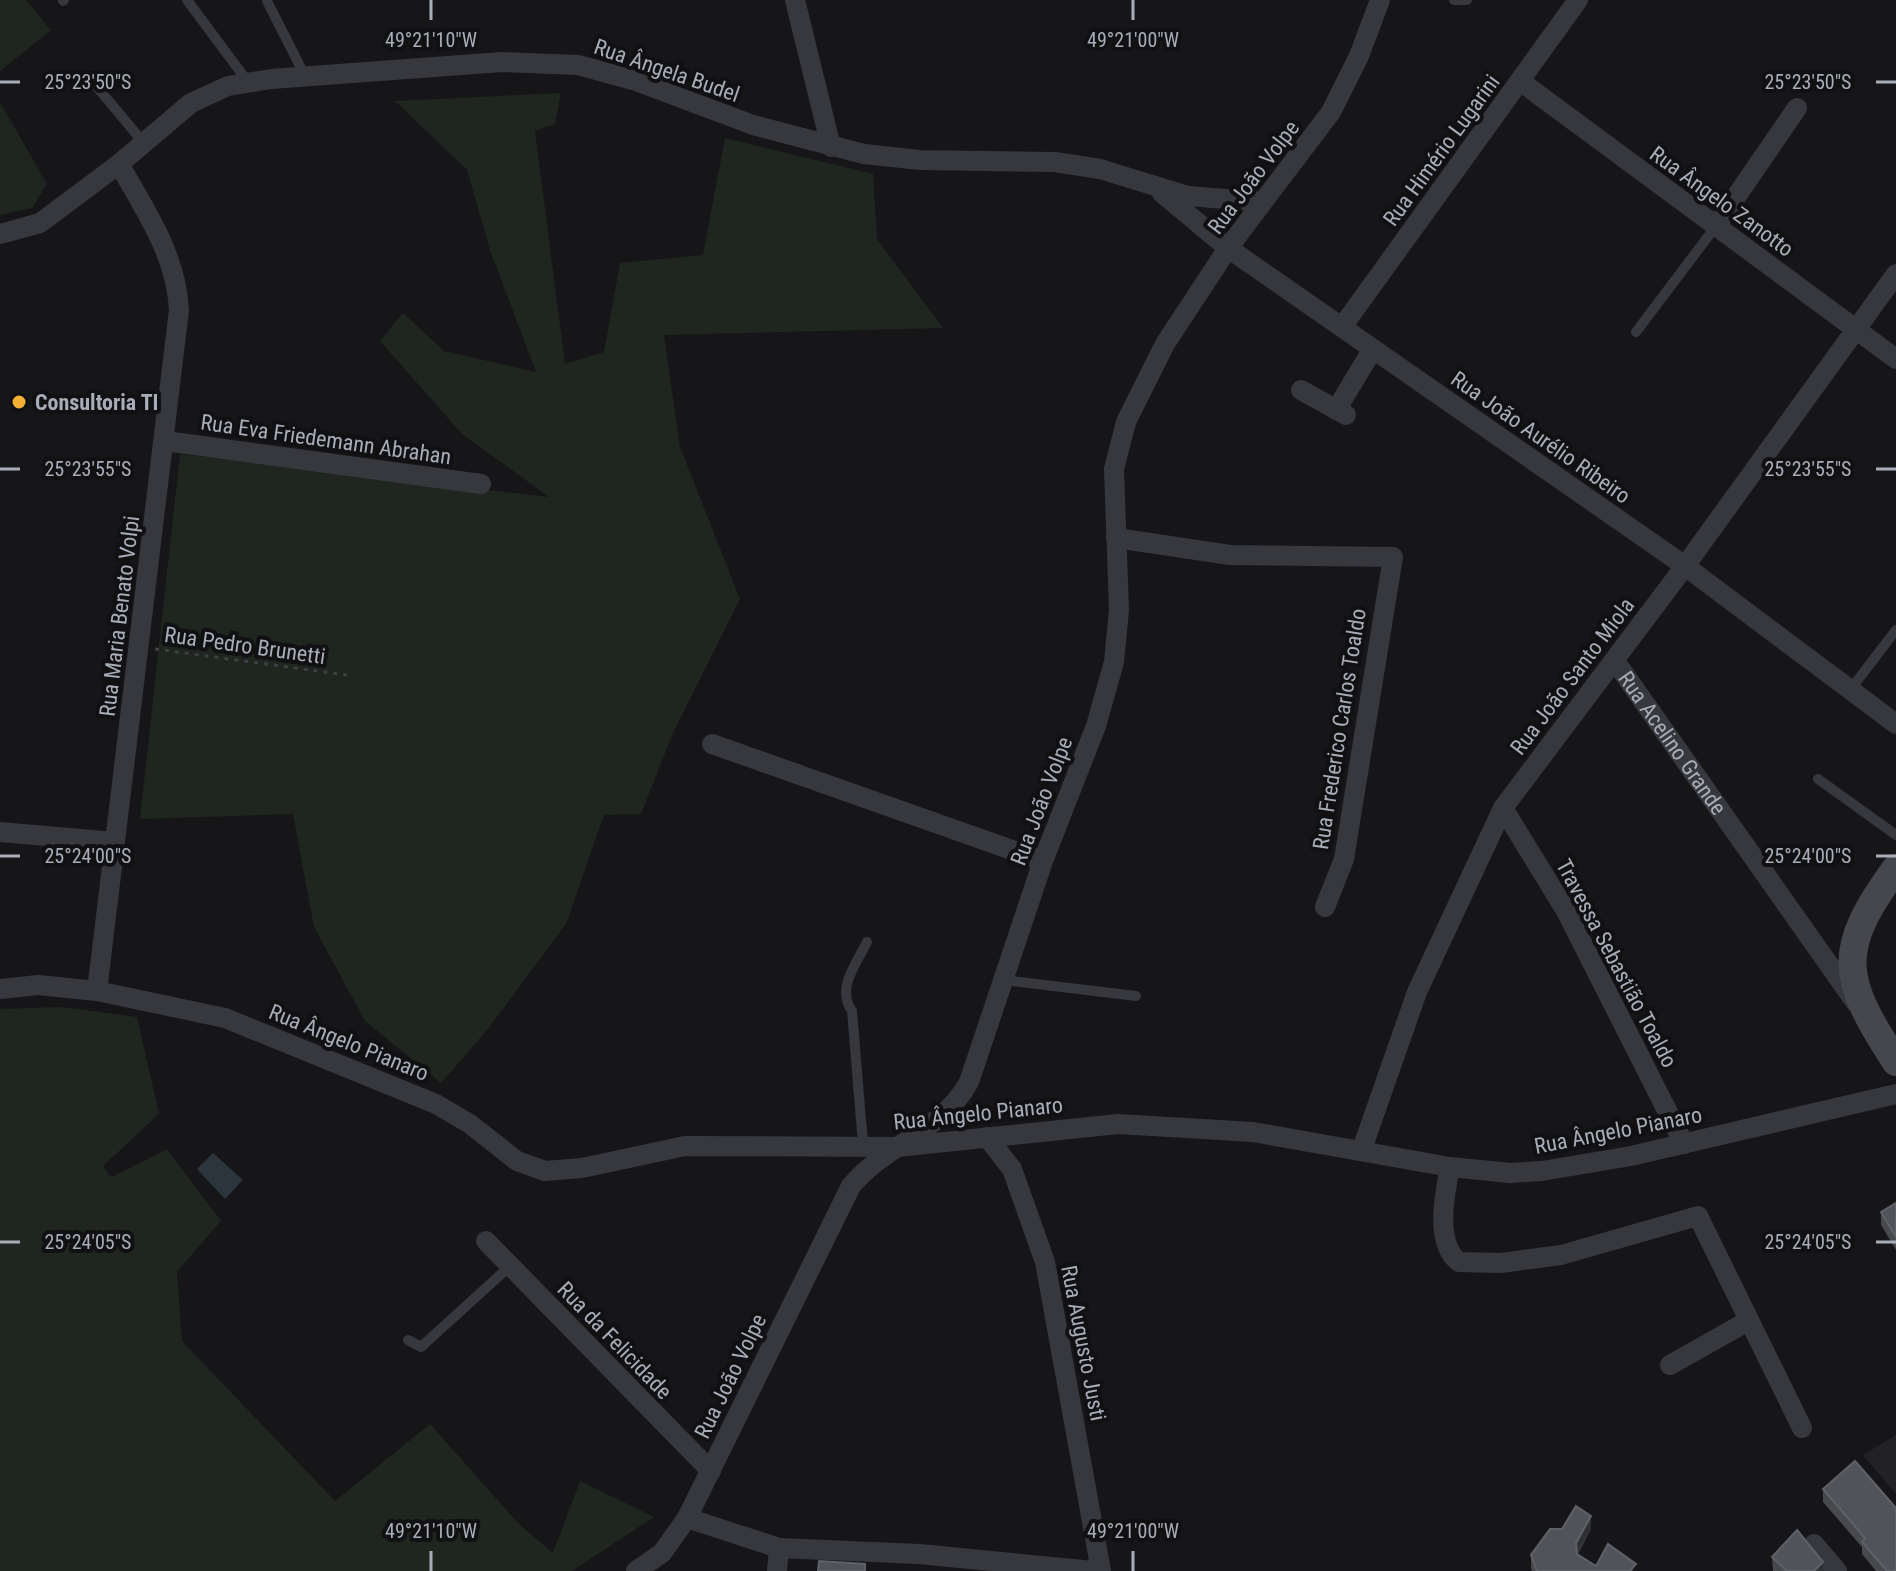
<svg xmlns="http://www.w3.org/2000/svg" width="1896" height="1571" font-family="'Roboto Condensed',sans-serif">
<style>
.built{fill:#222225}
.green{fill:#1e261f}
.water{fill:#2c353c}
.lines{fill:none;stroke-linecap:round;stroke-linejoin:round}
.path{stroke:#3d3f44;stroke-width:3;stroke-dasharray:4 6;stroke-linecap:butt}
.lane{stroke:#37383d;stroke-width:10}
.street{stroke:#37383d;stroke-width:20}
.secondary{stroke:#45474d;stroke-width:28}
.wall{fill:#47494d}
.shaded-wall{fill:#2f3033}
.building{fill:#525359;stroke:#5f6168;stroke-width:2}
.ticks{fill:none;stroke:#a8adb8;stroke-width:3}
.poi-dot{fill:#f2b134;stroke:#111113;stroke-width:3}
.labels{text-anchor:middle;stroke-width:8;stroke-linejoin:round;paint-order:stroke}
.street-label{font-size:22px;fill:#a8adb8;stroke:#111113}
.poi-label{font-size:22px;font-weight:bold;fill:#a8adb8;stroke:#111113;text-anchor:start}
.ticks-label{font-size:20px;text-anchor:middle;fill:#a8adb8;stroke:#111113;stroke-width:8;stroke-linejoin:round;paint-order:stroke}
</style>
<rect width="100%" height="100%" fill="#161618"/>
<path class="built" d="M1896,1435V1494L1863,1455Z"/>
<path class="green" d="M0,0H26L51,30L0,71Z
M561,93L555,124L535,131L565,364L604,352L620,263L703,255L725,138L873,174L877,239L943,328L664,335L680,447L740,599L673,733L641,814L604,815L566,924L488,1029L441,1083L365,1021L314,927L293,814L140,819L180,454L549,497L462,434L380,341L403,313L444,351L536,372L490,250L467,170L395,101Z
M0,102L47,184L32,208L0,215Z
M62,1007L137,1017L159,1114L103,1166L111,1177L167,1149L221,1221L177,1272L182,1341L335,1501L430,1424L518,1523L553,1553L580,1481L654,1517L572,1571H0V1009Z"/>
<path class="water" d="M213,1153L243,1180L225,1199L197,1169Z"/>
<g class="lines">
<path class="path" d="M155,649L347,675"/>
<path class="lane" d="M187,0L248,82
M1454,0H1467
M63,1L64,0
M267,1L305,76
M87,75L143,142
M1636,332L1716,226
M1850,690L1896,630
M1818,779L1896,835
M1003,980L1136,996
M863,1144L852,1011C836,989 856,964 867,942
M408,1340L421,1347L510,1266"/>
<g class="street">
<path d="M795,0L831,147"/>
<path d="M1520,81L1896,359"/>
<path d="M1162,193L1228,248L1685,566L1896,724"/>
<path d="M1716,226L1797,108"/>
<path d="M0,234L40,223L119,164L191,103L228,86L271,79L502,62L578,65L633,80L753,125L864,154L920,160L1055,162L1100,169L1188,196L1262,202"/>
<path d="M1342,327L1578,0"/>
<path d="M1301,390L1346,415"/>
<path d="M1336,410L1373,349"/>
<path d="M165,441L481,484"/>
<path d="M1116,538L1230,555L1393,557L1344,859L1325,907"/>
<path id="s1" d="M1615,661L1856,1003"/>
<path d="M712,744L1043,861"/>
<path d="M1503,808L1566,911L1684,1144"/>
<path d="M0,832L115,842"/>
<path d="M0,989L38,985L97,991L225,1018L436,1104L470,1124L517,1161L545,1171L582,1168L685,1146L897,1147L1118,1124L1253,1132L1450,1167L1510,1173L1542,1171L1631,1156L1896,1094"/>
<path d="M97,991L179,310C176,254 146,212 119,164"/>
<path d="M987,1137L1012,1169L1045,1262L1101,1571"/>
<path d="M1362,1149L1417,992L1503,808L1685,566L1896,274"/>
<path d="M1450,1167C1445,1193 1434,1243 1459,1262L1501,1263L1561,1255L1698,1216L1802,1428"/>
<path d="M486,1241L711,1471"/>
<path d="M1670,1365L1748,1321"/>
<path d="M687,1518L779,1548L919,1554L1093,1571"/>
<path d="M1814,1544L1837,1571"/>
<path d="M636,1571L662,1553L687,1518L851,1186C886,1144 942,1131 969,1082L1043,861L1096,726L1114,662L1119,610L1114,469L1126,422L1165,344L1228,248L1331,112L1359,56L1380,0"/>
<path d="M777,1571L779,1548"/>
</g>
<path class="secondary" d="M1896,868C1835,951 1841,978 1896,1062"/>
</g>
<path class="wall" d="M1896,1203V1250L1881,1225V1212Z
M1823,1489L1896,1571H1876L1862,1554V1547L1823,1502Z
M1591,1529L1578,1554L1596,1566L1636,1571H1532L1531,1568V1555Z
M1772,1557L1823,1571H1773Z"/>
<path class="shaded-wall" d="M1591,1516V1529L1576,1556V1543Z
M1823,1562V1571H1814Z"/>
<path class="building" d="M1896,1203V1237L1881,1212Z
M1855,1461L1896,1508V1571H1887L1862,1542L1865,1538L1823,1489Z
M1576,1506L1591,1516L1576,1543L1577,1554L1596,1566L1608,1544L1636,1564L1630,1571H1537L1531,1555L1550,1529H1562Z
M1797,1530L1823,1562L1814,1571H1787L1772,1557Z
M819,1561L865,1564V1571H818Z"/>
<path class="ticks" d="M431,0V20M1133,0V20M0,82H20M1876,82H1896M0,469H20M1876,469H1896M0,856H20M1876,856H1896M0,1242H20M1876,1242H1896M431,1551V1571M1133,1551V1571"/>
<circle class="poi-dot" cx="19" cy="402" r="8"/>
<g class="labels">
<g class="street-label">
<text transform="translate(667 70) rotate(19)" y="8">Rua Ângela Budel</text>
<text transform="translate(1441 150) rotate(-54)" y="8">Rua Himério Lugarini</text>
<text transform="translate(1253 177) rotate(-53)" y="8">Rua João Volpe</text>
<text transform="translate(1722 201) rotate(36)" y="8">Rua Ângelo Zanotto</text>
<text transform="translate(1541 437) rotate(35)" y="8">Rua João Aurélio Ribeiro</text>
<text transform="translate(326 439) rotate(8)" y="8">Rua Eva Friedemann Abrahan</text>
<text transform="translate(119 616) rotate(-83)" y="8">Rua Maria Benato Volpi</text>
<text transform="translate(245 645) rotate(8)" y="8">Rua Pedro Brunetti</text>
<text transform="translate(1572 676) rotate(-53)" y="8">Rua João Santo Miola</text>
<text transform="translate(1339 729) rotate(-81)" y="8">Rua Frederico Carlos Toaldo</text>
<text dy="8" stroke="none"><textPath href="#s1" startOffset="100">Rua Acelino Grande</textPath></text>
<text transform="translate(1041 801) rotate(-69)" y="8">Rua João Volpe</text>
<text transform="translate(1617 963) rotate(62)" y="8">Travessa Sebastião Toaldo</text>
<text transform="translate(349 1042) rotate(22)" y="8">Rua Ângelo Pianaro</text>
<text transform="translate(978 1113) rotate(-6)" y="8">Rua Ângelo Pianaro</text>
<text transform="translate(1618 1130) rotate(-11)" y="8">Rua Ângelo Pianaro</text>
<text transform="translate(615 1340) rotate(46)" y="8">Rua da Felicidade</text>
<text transform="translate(1084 1343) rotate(79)" y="8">Rua Augusto Justi</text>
<text transform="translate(730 1376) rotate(-64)" y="8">Rua João Volpe</text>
</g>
<g class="poi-label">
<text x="35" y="410">Consultoria TI</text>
</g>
</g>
<g class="ticks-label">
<text x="431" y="47">49°21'10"W</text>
<text x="1133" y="47">49°21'00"W</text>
<text x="88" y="89">25°23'50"S</text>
<text x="1808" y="89">25°23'50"S</text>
<text x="88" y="476">25°23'55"S</text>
<text x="1808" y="476">25°23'55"S</text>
<text x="88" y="863">25°24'00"S</text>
<text x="1808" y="863">25°24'00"S</text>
<text x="88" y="1249">25°24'05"S</text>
<text x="1808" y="1249">25°24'05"S</text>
<text x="431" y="1538">49°21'10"W</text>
<text x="1133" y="1538">49°21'00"W</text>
</g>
</svg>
